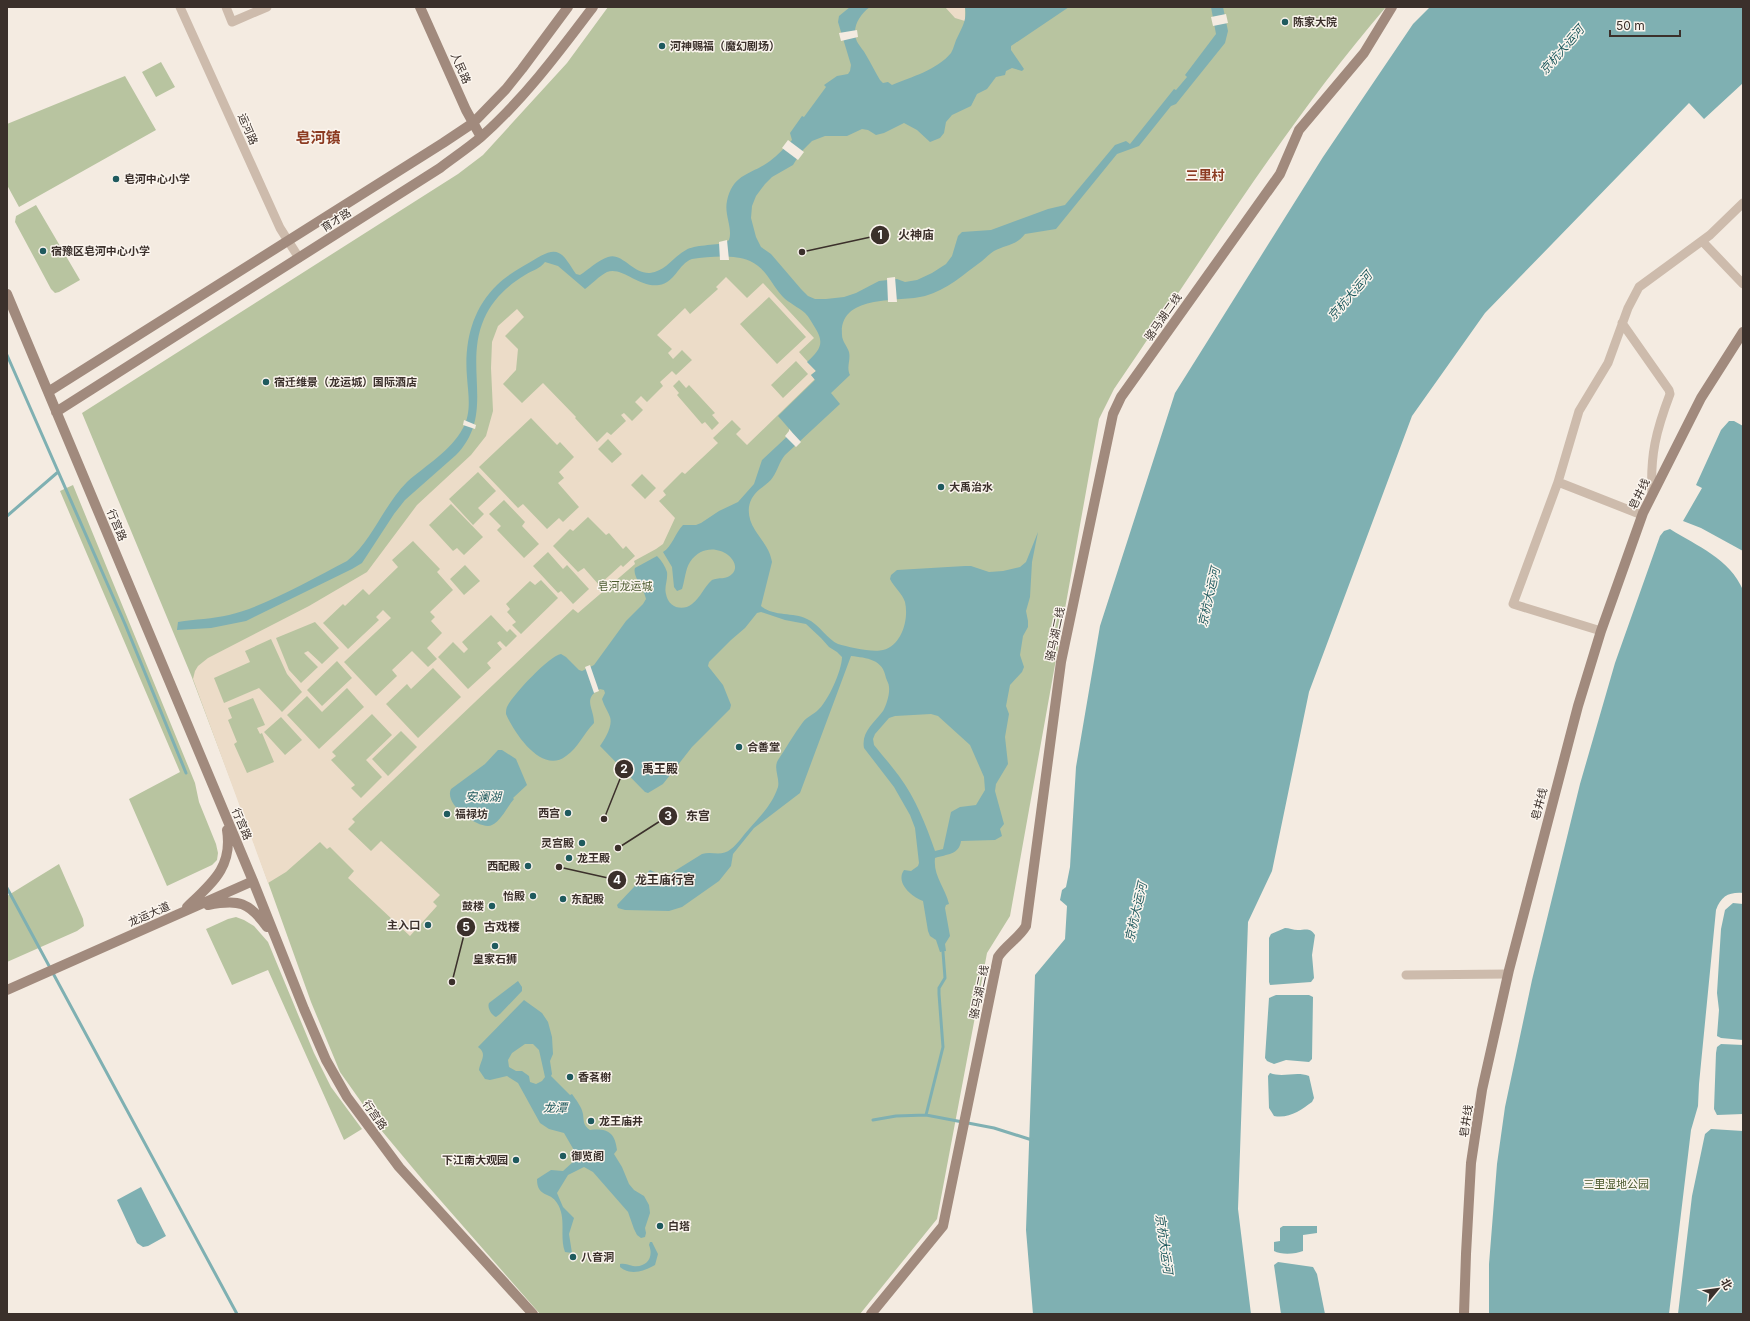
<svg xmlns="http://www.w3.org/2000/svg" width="1750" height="1321" font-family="Inter,'Noto Sans SC',sans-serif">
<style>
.green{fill:#b8c4a0}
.plaza{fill:#ecdcc8;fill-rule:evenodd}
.water{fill:#7fb0b2;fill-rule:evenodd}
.pier{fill:#f4ebe1}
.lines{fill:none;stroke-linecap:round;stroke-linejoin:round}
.stream{stroke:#7fb0b2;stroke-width:3}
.street{stroke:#cdbbac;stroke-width:9}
.secondary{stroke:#a18a7d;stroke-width:10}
.poi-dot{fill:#1f5a5e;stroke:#fbf5ee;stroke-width:1.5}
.labels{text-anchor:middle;stroke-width:3;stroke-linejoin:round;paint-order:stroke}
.poi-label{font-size:11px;font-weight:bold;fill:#3b302b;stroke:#fbf5ee;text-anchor:start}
.street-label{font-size:11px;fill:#3b302b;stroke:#fbf5ee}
.park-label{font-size:11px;fill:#4a5a2e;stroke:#fbf5ee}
.water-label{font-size:12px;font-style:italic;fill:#1f5a5e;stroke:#fbf5ee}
.quarter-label{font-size:13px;font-weight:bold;fill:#8c3b22;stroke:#fbf5ee}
.district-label{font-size:15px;font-weight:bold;fill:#8c3b22;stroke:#fbf5ee}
.leader{fill:none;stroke:#3b302b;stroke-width:1.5}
.callout-dot{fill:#3b302b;stroke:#fbf5ee;stroke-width:1.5}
.mark-label{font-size:12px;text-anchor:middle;font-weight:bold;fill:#fff}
.callout-label{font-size:12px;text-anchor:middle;font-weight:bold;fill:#3b302b;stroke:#fbf5ee;stroke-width:3;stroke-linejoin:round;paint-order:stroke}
</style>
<rect width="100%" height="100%" fill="#f4ebe1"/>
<path class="green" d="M608,7H1386C1284,126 1202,260 1114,389L1099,419L1010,916L987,953L937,1219L860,1314H540L427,1185L381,1130L340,1072L311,1002L245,818L191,675L82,413L458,174L483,155L567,63Z
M161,62L175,87L156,97L142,72Z
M125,76L156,130L19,207L7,185V124Z
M36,205L80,280L59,292L55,293L51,289L15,222L16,216Z
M73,485L195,783L199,802L216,844L218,853L217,860L212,865L167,886L129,799L180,772L60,491Z
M59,864L83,919L84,926L77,931L7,962V896Z
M236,917L244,920L254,926L268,942L314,1053L331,1087L362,1129L344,1140L268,970L232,985L206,929L228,919Z"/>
<path class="plaza" d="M945,7H965V21L955,18Z
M726,277L747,298L763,283L814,338L799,352L816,371L811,375L815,379L747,445L736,434L741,429L732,420L713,438L718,443L685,474L682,472L663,491L666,495L659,501L675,518L663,544L656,549L634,561L635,564L578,613L573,609L352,819L355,822L348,829L371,851L381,841L440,895L433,902L437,906L410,936L348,878L354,871L330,847L327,849L320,842L286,872L268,883L193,679L195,671L198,666L208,658L309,606L367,572L417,505L471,455L486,436L493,411L491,368L492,342L498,326L517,309L524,317L505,336L518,349L516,370L503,384L522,403L543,383L576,417L575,418L597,442L607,432L611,435L626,421L621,415L624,413L632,421L643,410L635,402L641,396L647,402L663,386L660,382L672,371L676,375L692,360L682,350L673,359L668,353L672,349L657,335L685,308L690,314L718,289L716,287ZM769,297L806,337L777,364L740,324ZM796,361L808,374L783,398L771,385ZM679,380L686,388L689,385L715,413L712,415L719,423L712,430L705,422L702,424L677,395L679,393L673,386ZM531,418L557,445L560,442L574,457L559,472L564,478L558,483L579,507L563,522L559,518L547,529L523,504L518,508L479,467ZM608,439L622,454L612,463L598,449ZM478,472L496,491L478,508L484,514L473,525L449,499ZM642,474L656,488L645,499L631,485ZM504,500L525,522L522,526L539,544L524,558L497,530L501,526L489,514ZM451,504L483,537L464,555L457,548L453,551L429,525ZM588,517L606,535L609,533L623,549L626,546L635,556L623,567L621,565L599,585L584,568L578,572L553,546L570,529L573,531ZM413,541L440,569L437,572L453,590L430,612L435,617L431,621L442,633L427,648L437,659L428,667L412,651L392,670L397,676L376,696L344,662L391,618L383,610L376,617L379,620L348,649L323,623L343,604L345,606L363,589L369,595L398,567L392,560ZM548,552L563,569L567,565L589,589L573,604L561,591L558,593L533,566ZM465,565L480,581L464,595L450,579ZM541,580L558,598L521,634L512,625L516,622L507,612L510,609L506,604L530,581L535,585ZM491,615L507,632L510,629L517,636L506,647L500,641L497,643L502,649L487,663L491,668L468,689L438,657L453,642L464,653L468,649L462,642ZM315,622L339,648L322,664L308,651L304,653L318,667L301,683L289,670L276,638ZM271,639L287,674L302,692L282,712L259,688L224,703L214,678L250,662L245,651ZM337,661L352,678L322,706L307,690ZM433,668L461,697L418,738L386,704L407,684L411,689ZM347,688L364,707L319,749L287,715L307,696L322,712ZM253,698L265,725L257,728L260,734L262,733L274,762L247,773L234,744L237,742L228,720L232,718L228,708ZM372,714L392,735L366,760L382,777L361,798L351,788L355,785L331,760L336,756L332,752ZM281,717L302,740L285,755L264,732ZM401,731L417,747L388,776L372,759Z"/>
<path class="water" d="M850,7H870C860,14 852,27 856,39C858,45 863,49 866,55C871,63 875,72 880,80L883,83L888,82L892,85C911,77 937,70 951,53C954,48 955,41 958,36C963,26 967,19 965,7H1069L1011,46V50L1024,69L1022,71L1012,68L1006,71L1005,75L996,77L987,89L977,94L971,106L952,115L946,122L944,133L940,138L930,142L917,130L904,123L884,133L876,135L868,130L862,129L847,136H825L812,141L801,152L793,165L772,177L765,184L756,196L752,206L751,218L756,237L761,247L771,254L801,289L808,296L815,299H826L844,297L856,293L879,281L897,279L905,282L917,280L932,273L946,264L952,256L958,236L962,232L991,230L1048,209L1065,205L1115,145L1126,141L1130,144L1174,89L1176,90L1187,77L1185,75L1216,34L1211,7H1223L1228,31L1225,43L1176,104L1171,106L1139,146L1117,154L1056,229L1025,234C1016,246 1005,245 994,251C989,254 986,258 982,261C964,274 947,290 925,296C899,303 839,293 842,335C842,341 847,346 849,352C851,360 846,367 850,375L831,393L840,404L785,455C779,462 778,470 773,477C770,482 765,485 760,489C746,500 746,516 755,530C762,541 770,549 772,562L761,606C773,617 793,612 807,619C819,624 828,640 838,644C848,647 873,653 883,650C902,645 909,619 905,602C902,593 894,587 890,579L891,575L897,570L965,566H971L989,572L1003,571L1020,567L1026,562L1038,532L1032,562L1030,597L1026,611L1028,621V627L1023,636L1020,655L1024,667L1022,672L1010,685L1006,706L1009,714L1005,737L1008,764L996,784L995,791L1004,824L1000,829L1002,836L995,840L961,841C959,855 947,854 935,858C933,876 945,887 949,904L946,905L945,908L950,936L945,944L946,951L940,952L936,940L930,936L928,931L923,901C912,897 895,883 904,870L911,871L918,866L919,863L915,828L910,815L894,787L864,748C861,732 874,723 883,711C886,706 890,694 889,687C889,684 887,681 886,678C883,659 867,658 851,656L800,793L754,828L733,854L731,866L719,881L682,907L669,911L625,910L618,908L617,905L650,870L665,877L702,854C712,851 722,857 731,849C738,844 743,835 749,829C761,815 772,805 778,787C780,778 773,768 778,760C786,748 794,734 803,722C807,717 812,715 817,711C828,702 842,670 842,657L837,652L829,647L821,638L806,624L785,620L761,612L757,613L745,628L731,640L709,662L708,666L723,685L731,705L730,709L692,747L663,784L648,793L645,792L600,746C605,739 613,726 610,717C608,711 604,706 602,699L605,693L604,690L600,689C582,699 594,708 594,723C584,733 578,748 566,756C542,775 514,733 506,714C506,711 506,708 508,705C514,694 549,656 561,654L566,657L579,670L582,671L594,665L626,621L643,604L646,599C644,588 632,576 635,568L657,556C662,561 665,566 667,572C668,580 664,587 666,594C668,607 682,612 692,604C701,597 704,587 712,580C718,577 727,580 732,574C746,560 709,534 690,562C685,570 685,580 682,589L677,591L674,587L672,567L663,552C672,547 675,533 683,525H696L701,523L719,511L738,502L754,484L762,460L792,432L778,416L815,380L811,375L816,371L807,362C821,349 825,343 814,326C811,321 809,317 805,313C798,307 789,303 783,297C771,284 766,268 750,261C733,254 709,257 692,259C678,264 675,283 659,285C639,288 622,266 607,272C599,276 592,284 585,289L558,266L545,262C540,269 533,270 525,275C508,285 492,300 484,319C463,367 496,414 456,455L405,500L394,514L362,563L352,569L246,621L211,628L177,630L178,622C195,619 213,619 229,615C266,606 312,579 347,561C373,540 383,506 407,482C426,465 451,451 463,428C472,412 468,393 467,377C464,343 472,309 497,285C508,274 524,266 537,258C560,244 563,255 576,274L580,275C588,270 598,260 608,257C622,252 633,274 650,273C666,271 673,257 686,250C694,245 715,245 725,243L729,240C733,228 724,215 727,201C733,173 751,175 770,161C778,155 785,147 792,140L790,133L802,116L804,117L826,87L824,85L837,76L848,74L850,71L851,65L838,22L839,16ZM931,714L938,716L970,745L984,777L985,790L976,805L960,807L951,812L943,849L935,851C926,825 916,799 899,776C891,765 882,755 874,745L873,739L875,734L889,718L895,716Z
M1430,7H1743V83L1704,119L1689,103L1485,313L1412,416L1309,692L1272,871L1248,922L1238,1209L1251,1314H1033L1026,1230L1035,975L1065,939L1067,906L1060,900L1062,890L1066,887L1070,867L1076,767L1100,626L1175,393L1323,157L1413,24Z
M1729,421H1734L1743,426V551L1701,528L1683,521L1702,488L1696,485L1721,430Z
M1670,529C1697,546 1730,559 1743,590V893C1729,892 1721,896 1716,910L1699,1084L1698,1106L1691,1130L1669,1314H1489V1264L1497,1164L1505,1107L1532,980L1580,784L1615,663L1660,536L1664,531Z
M502,750L516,759L527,785L513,798L514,799C507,807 501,821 492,825C481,831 443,805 451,789L485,764L498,750Z
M1733,903L1743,904V1040L1721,1038L1717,1036L1719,1010L1717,993L1721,929L1725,910Z
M1285,928C1289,928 1293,930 1298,930C1305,930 1310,927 1315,935L1312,955L1314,978L1311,982L1270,985L1269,982V938L1271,934Z
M518,981L522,987V991L500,1014L496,1017C491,1015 487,1007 489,1003Z
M1276,995H1309L1313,997L1312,1059L1309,1062L1286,1060L1274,1064L1267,1061L1265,1058L1269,998Z
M524,1000L542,1013L548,1022L552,1037L553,1054L550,1061L552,1074L551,1076L570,1095L572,1094C576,1100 582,1107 583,1114C584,1122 583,1125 590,1130C607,1128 615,1132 617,1150L614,1154L622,1167L629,1184L634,1190L644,1196L649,1205L650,1213L645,1228L646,1233L645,1237L641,1238L637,1235L634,1229L628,1212L593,1172L584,1167L568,1175L557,1193L563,1207L574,1218L569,1234L572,1253L565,1252C559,1236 567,1218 557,1203C550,1191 537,1198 537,1179L551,1170L563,1171L574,1161L575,1152L564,1133L549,1129L540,1123L518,1083L507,1076L490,1080L485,1079L479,1070C480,1061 488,1054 478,1047ZM525,1044H533L539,1050L545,1077L542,1081L536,1084L530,1082L529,1076L522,1071H516L509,1067L508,1060L512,1053Z
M1721,1044L1743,1045V1114L1717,1115L1714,1109L1716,1053L1717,1047Z
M1270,1073C1283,1078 1296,1071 1309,1076L1314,1098L1312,1102C1301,1110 1289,1119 1274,1116L1269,1108L1268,1076Z
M1711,1129L1743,1131V1314H1678L1692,1196L1705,1134Z
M141,1187L166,1236L148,1246L143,1247L137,1243L117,1200Z
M1283,1226H1317V1233L1303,1235V1251C1296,1254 1281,1255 1274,1251V1242L1280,1241V1228Z
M650,1242H652L658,1254L655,1265C645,1271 630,1276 620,1267V1264C625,1263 628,1265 633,1266C647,1268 654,1257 649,1245Z
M1278,1262L1313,1267L1317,1274L1325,1314H1281L1274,1265Z"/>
<path class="pier" d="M1226,14L1228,23L1213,26L1211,17Z
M857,30L858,37L841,41L839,33Z
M788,140L804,152L798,160L782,148Z
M727,240L729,260H720L719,242Z
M895,277L897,302H888L887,278Z
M464,420L476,425L475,429L463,425Z
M789,429L801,442L796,447L785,436L789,431Z
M590,665L599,691L594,693L585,667Z"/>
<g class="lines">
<path class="stream" d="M7,355L125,624L186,773
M7,516L58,472
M7,888L237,1314
M943,952L945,978L939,988V994L943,1047L926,1115L994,1128L1032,1140
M873,1120L896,1116L926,1115"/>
<path class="street" d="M180,7L280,228L299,258
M226,7L232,22L267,7
M1702,241L1743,284
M1622,323L1669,390L1670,394C1656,431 1650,455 1652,494
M1558,482L1642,515
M1601,631L1513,604L1558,482L1579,411L1608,363L1628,308L1639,287L1710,235L1743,203
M1406,975L1508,974"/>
<path class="secondary" d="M420,7L466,110L481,137
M7,294L253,881L304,1009L326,1060L347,1097L399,1167L533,1314
M48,392L443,143L473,123L506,89L522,69L568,7
M56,412L440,168C453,158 468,148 481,137C524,99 559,52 593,7
M208,905C239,899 249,902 267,927
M187,907C212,883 233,867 227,830
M7,990L253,881
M871,1314L943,1226L998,957C1006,945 1019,938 1026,926L1061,662L1113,414L1121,397L1280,174L1299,130L1364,53L1392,7
M1464,1314L1466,1254L1471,1163L1482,1090L1509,970L1578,706L1601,631L1643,513L1701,398L1743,332"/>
</g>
<g class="poi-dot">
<circle cx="1285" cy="22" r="4"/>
<circle cx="662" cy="46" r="4"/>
<circle cx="116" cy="179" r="4"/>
<circle cx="43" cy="251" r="4"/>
<circle cx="266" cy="382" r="4"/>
<circle cx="941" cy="487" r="4"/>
<circle cx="739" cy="747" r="4"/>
<circle cx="568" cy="813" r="4"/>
<circle cx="447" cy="814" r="4"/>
<circle cx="582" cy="843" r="4"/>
<circle cx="569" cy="858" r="4"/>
<circle cx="528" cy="866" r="4"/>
<circle cx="533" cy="896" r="4"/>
<circle cx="563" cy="899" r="4"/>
<circle cx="492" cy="906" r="4"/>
<circle cx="428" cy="925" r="4"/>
<circle cx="495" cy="946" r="4"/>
<circle cx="570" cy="1077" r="4"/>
<circle cx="591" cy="1121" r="4"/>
<circle cx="563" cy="1156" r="4"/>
<circle cx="516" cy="1160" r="4"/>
<circle cx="660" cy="1226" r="4"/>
<circle cx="573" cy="1257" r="4"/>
</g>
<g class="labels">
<g class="poi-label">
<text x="1293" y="26">陈家大院</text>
<text x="670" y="50">河神赐福（魔幻剧场）</text>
<text x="124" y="183">皂河中心小学</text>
<text x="51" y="255">宿豫区皂河中心小学</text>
<text x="274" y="386">宿迁维景（龙运城）国际酒店</text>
<text x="949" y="491">大禹治水</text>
<text x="747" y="751">合善堂</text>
<text x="560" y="817" text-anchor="end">西宫</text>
<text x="455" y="818">福禄坊</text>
<text x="574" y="847" text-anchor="end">灵宫殿</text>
<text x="577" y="862">龙王殿</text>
<text x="520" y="870" text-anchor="end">西配殿</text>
<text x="525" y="900" text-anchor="end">怡殿</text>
<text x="571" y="903">东配殿</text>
<text x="484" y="910" text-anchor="end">鼓楼</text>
<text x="420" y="929" text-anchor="end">主入口</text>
<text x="495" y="963" text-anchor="middle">皇家石狮</text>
<text x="578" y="1081">香茗榭</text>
<text x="599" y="1125">龙王庙井</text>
<text x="571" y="1160">御览阁</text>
<text x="508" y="1164" text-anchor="end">下江南大观园</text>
<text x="668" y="1230">白塔</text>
<text x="581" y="1261">八音洞</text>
</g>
<g class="street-label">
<text transform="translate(461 68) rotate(66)" y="4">人民路</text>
<text transform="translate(248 129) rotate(66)" y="4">运河路</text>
<text transform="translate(336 220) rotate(-32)" y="4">育才路</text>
<text transform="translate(1163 317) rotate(-55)" y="4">骆马湖二线</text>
<text transform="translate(1639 494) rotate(-64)" y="4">皂井线</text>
<text transform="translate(117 525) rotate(67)" y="4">行宫路</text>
<text transform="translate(1055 634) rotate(-78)" y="4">骆马湖二线</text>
<text transform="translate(1539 804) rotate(-75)" y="4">皂井线</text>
<text transform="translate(242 824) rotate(67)" y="4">行宫路</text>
<text transform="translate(149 914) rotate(-24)" y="4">龙运大道</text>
<text transform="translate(979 992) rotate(-78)" y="4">骆马湖二线</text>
<text transform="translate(375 1115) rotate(55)" y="4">行宫路</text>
<text transform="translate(1466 1121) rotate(-81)" y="4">皂井线</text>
</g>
<g class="park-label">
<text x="625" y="590">皂河龙运城</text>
<text x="1616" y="1188">三里湿地公园</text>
</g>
<g class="water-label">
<text transform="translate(1562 50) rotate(-49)" y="4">京杭大运河</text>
<text transform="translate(1350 296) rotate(-49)" y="4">京杭大运河</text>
<text transform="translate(1209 597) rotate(-77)" y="4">京杭大运河</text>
<text x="483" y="801">安澜湖</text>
<text transform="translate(1136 912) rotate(-77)" y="4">京杭大运河</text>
<text x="555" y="1112">龙潭</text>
<text transform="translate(1164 1244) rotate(82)" y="4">京杭大运河</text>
</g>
<g class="quarter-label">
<text x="1205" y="180">三里村</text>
</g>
<g class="district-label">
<text x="318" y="143">皂河镇</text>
</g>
</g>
<path class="leader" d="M802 252L880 235M604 819L624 769M618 848L668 816M559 867L617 880M452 982L466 927"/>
<g class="callout-dot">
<circle cx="802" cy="252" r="4"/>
<circle cx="604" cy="819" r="4"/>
<circle cx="618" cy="848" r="4"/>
<circle cx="559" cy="867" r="4"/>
<circle cx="452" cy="982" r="4"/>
<circle cx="880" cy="235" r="10"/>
<circle cx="624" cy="769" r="10"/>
<circle cx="668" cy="816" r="10"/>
<circle cx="617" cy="880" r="10"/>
<circle cx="466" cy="927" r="10"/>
</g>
<g class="mark-label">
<text x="880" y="239">1</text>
<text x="624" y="773">2</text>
<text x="668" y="820">3</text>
<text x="617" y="884">4</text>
<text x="466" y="931">5</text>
</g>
<g class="callout-label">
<text x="916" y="239">火神庙</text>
<text x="660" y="773">禹王殿</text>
<text x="698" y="820">东宫</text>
<text x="665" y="884">龙王庙行宫</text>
<text x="502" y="931">古戏楼</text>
</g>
<rect width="1750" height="1321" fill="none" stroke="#3b302b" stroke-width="16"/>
<g transform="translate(1718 1289) rotate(61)" stroke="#fbf5ee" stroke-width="3" paint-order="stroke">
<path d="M0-3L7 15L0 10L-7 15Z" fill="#3b302b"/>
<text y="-6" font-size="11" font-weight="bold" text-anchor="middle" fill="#3b302b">北</text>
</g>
<path d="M1610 30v6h70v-6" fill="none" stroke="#3b302b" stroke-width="2"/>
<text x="1616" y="30" font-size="12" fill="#3b302b" stroke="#fbf5ee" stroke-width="3" paint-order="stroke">50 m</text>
</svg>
